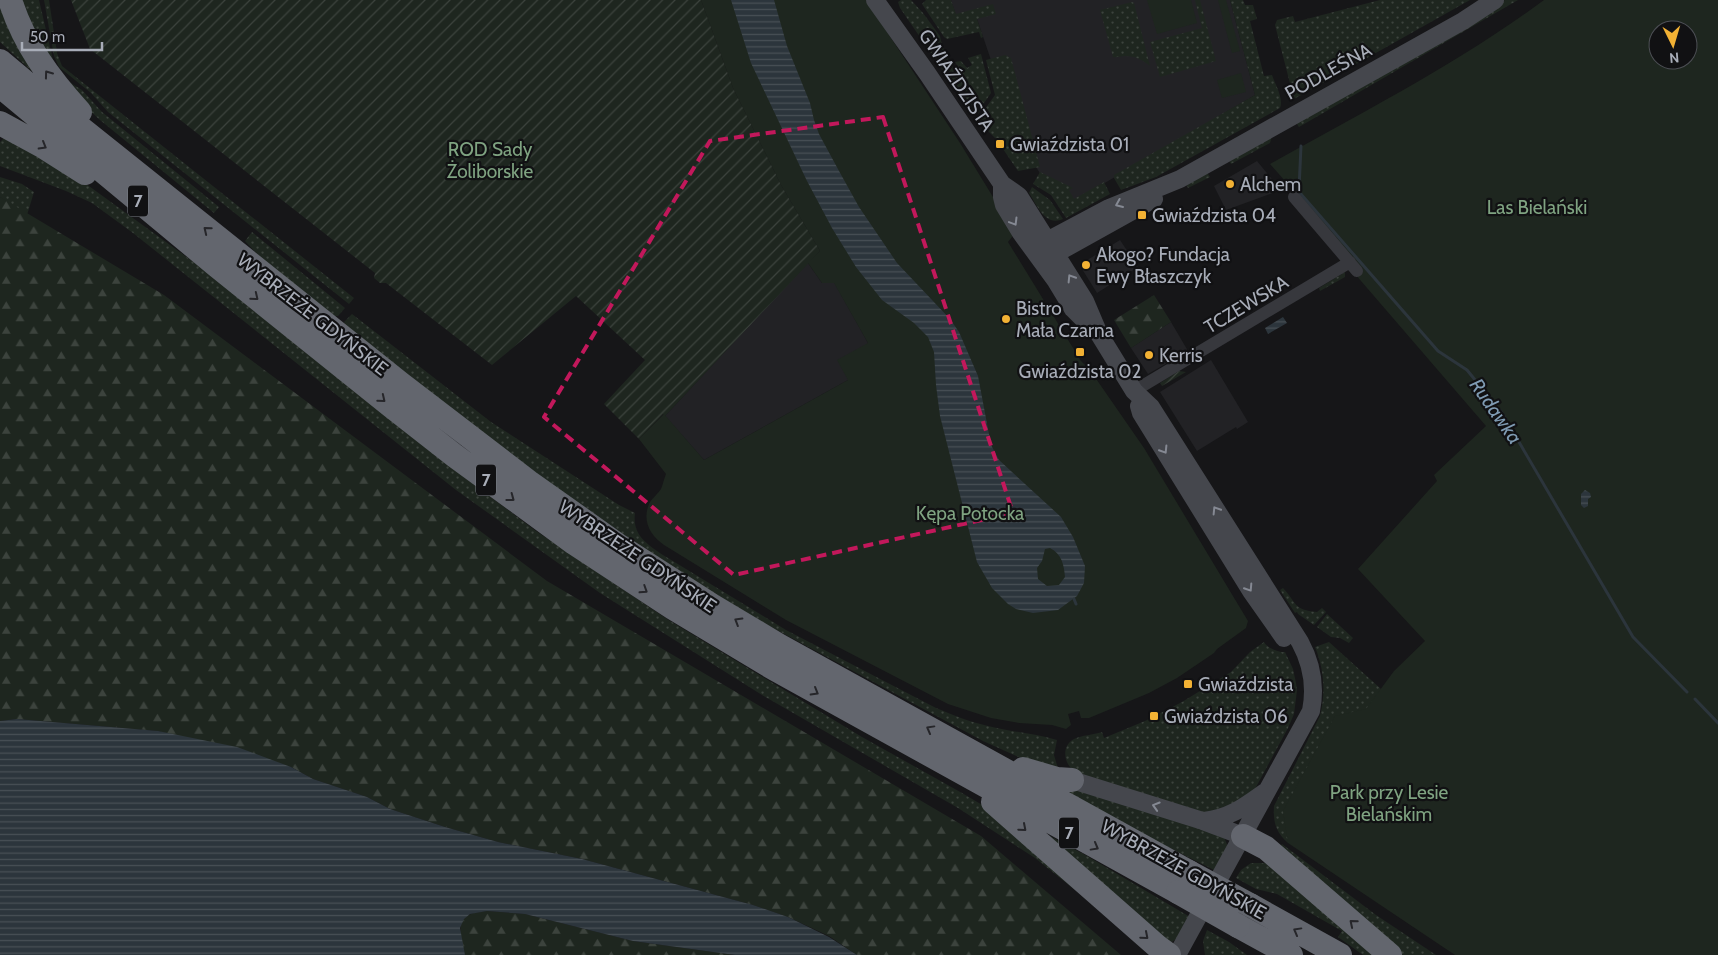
<svg xmlns="http://www.w3.org/2000/svg" width="1718" height="955" font-family="Cabin,sans-serif">
<style>
.built{fill:#222225}
.grass{fill:url(#grass-dots)}
.forest{fill:url(#forest-firs)}
.park{fill:#1e261f;fill-rule:evenodd}
.garden{fill:url(#garden-furrows)}
.water{fill:url(#water-rules);fill-rule:evenodd}
.lines{fill:none;stroke-linecap:round;stroke-linejoin:round}
.stream{stroke:#2c353c;stroke-width:3}
.street{stroke:#37383d;stroke-width:12}
.secondary{stroke:#45474d;stroke-width:18}
.highway{stroke:#63666e;stroke-width:24}
.highway-bridge{stroke:#63666e;stroke-width:24}
.oneway{stroke:#26262a}
.oneway2{stroke:#858993}
.marked{fill:none;stroke:#c2185b;stroke-width:4;stroke-dasharray:10 6;stroke-linejoin:round}
.poi-dot{fill:#f2b134;stroke:#111113;stroke-width:2}
.labels{text-anchor:middle;stroke-width:4.5;stroke-linejoin:round;paint-order:stroke}
.shield{fill:#111113;stroke:#7b7e86;stroke-width:1}
.shield-label{font-size:18px;font-weight:bold;fill:#a8adb8}
.street-label{font-size:19px;fill:#a8adb8;stroke:#111113}
.poi-label{font-size:19px;fill:#a8adb8;stroke:#111113;text-anchor:start}
.park-label{font-size:19px;fill:#7fa381;stroke:#111113}
.water-label{font-size:20px;font-style:italic;fill:#7f9bb3;stroke:#111113}
</style>
<defs>
<pattern id="grass-dots" width="8" height="8" patternUnits="userSpaceOnUse" patternTransform="scale(1.25)"><rect width="8" height="8" fill="#1e261f"/><path d="M2 2h.1M6 6h.1" fill="none" stroke="#3c433d" stroke-width="1.8" stroke-linecap="round"/></pattern>
<pattern id="forest-firs" width="22" height="20" patternUnits="userSpaceOnUse" patternTransform="scale(1.25)"><rect width="22" height="20" fill="#1e261f"/><path d="M5 1l3.5 6h-7zM16 11l3.5 6h-7z" fill="#3c433d"/></pattern>
<pattern id="garden-furrows" width="10" height="10" patternUnits="userSpaceOnUse" patternTransform="scale(1.25)"><rect width="10" height="10" fill="#1e261f"/><path d="M-1 1l2-2M0 10L10 0M9 11l2-2" fill="none" stroke="#3c433d"/></pattern>
<pattern id="water-rules" width="6" height="5" patternUnits="userSpaceOnUse" patternTransform="scale(1.25)"><rect width="6" height="5" fill="#2c353c"/><path d="M0 2.5h6" fill="none" stroke="#485056"/></pattern>
</defs>
<rect width="100%" height="100%" fill="#161618"/>
<path class="built" d="M951,0H1230L1255,95L1062,208L1017,137L974,10L956,15Z
M1257,161L1281,190L1226,210L1214,186Z
M1120,240L1138,267L1097,293L1082,269L1084,262Z
M808,263L822,283L834,282L868,343L848,380L704,460L665,416Z
M1171,322L1188,351L1148,374L1131,348Z
M1211,360L1248,422L1237,429L1236,427L1197,451L1160,392Z"/>
<path class="grass" d="M0,0L48,86L0,42Z
M17,0H39L53,60L66,80L82,90L102,112L219,207L214,213L100,120L70,92Z
M44,0H49L57,53L62,66L354,298L349,304L108,112L91,93L59,67L54,56Z
M901,0H911L923,13L940,36L942,45L948,59L981,108L978,114H973L900,8L898,2Z
M926,0H951L956,14L993,4L996,14L977,19L983,37L981,38L979,32L947,39L944,37L922,4Z
M1195,0H1200L1216,61L1160,77L1150,42L1202,28Z
M1230,0H1243L1245,5H1253L1257,19L1250,21L1264,76L1272,75C1275,84 1284,99 1280,108L1156,177L1121,190L1114,178V175L1255,95Z
M1380,0H1470L1294,99L1275,25L1277,20L1293,16L1295,22Z
M1505,0H1518L1299,127L1295,121L1471,23Z
M1132,2L1134,3L1150,66C1143,60 1135,56 1125,56C1120,56 1117,58 1113,57L1100,10Z
M981,54L991,93L982,106L955,62L961,61L967,68L972,65L968,58Z
M1005,55L1011,58L1040,167L1018,171L1003,149L1005,147L999,138L996,139L977,120L995,95L986,60Z
M1273,133L1270,143L1231,164L1228,158Z
M5,137L82,181L199,266L440,459L536,531L667,619L862,737L962,793L984,806L1090,902L1035,858L958,808L762,695L600,593L456,490L133,233L92,203L66,191L0,166V142Z
M1206,171L1210,177L1188,188L1186,184Z
M1040,172L1073,188L1069,190L1074,199L1104,182L1110,194L1066,218L1051,195L1033,184Z
M0,177L22,184L34,192L27,215L0,197Z
M1032,187L1050,200L1063,219C1045,227 1037,205 1029,193Z
M252,232L345,308L338,316H333L262,259L245,241Z
M1345,272V277L1320,291L1319,288Z
M352,314L491,422L619,505L635,513C632,535 647,544 663,555L786,630L936,708C953,715 970,722 988,726C1011,732 1034,733 1057,740L1054,755L1059,772L1034,764L983,741L747,614L616,531L552,486L346,327L344,322Z
M1283,588C1297,603 1293,610 1317,612L1322,608L1326,612L1314,625L1298,614L1297,612L1295,613L1280,590Z
M1327,614L1353,638L1349,643L1340,638L1331,637L1317,627Z
M1264,642C1267,648 1279,653 1285,652L1293,669L1296,683L1297,690L1294,714L1288,728L1255,789L1244,801L1207,814L1084,776C1080,774 1076,773 1073,770C1063,762 1062,745 1074,739C1082,735 1093,735 1102,732L1104,738L1145,721L1182,702L1231,672L1250,652Z
M1329,642L1381,689L1309,841L1288,843C1276,832 1273,823 1274,806L1320,716C1326,692 1324,669 1315,647Z
M1043,780L1144,809L1224,837L1228,847L1214,870L1160,843Z
M1035,828L1087,856L1190,917C1184,928 1180,942 1166,943Z
M1282,844L1376,915L1436,955H1400L1279,849Z
M1251,863H1265L1382,955H1363L1338,937L1342,931L1277,894L1256,889L1236,878L1241,870Z
M1207,930L1229,942L1247,955H1205L1203,941Z"/>
<path class="forest" d="M0,197L164,295L547,581L981,836L1121,955H857L829,936L788,917L753,905L582,859L498,842L445,827L390,809L367,797L313,779L291,767L158,731L17,719L0,721Z
M1154,295L1171,322L1131,348L1114,320Z
M487,911L525,914L633,941L735,955H465C462,943 454,920 471,914C476,912 482,912 487,911Z"/>
<path class="park" d="M701,0H866L960,143L1015,233L1008,242L1081,361L1090,370L1144,448L1248,621L1246,628L1217,649L1214,653L1177,678L1149,693L1089,718H1081L1079,711L1068,714L1071,725L1066,729L1052,725L1019,723L991,718L948,704L786,620L664,545C650,535 642,521 649,504C652,498 658,494 661,489C663,484 664,479 666,474L639,439L664,414L704,460L848,380L837,360L868,343L834,283H822L808,263L820,251L781,185L733,88Z
M1147,0H1191L1197,23L1157,34Z
M1218,0H1226L1240,51L1232,53Z
M1544,0H1718V955H1455L1288,843L1283,811L1335,716L1366,709L1394,671L1425,641L1358,569L1437,481L1434,475L1486,426L1355,274L1363,269L1270,164C1363,112 1459,63 1544,0ZM1658,30H1688V60H1658Z
M1241,73L1246,92L1222,98L1217,80Z"/>
<path class="garden" d="M71,0H701L733,88L781,185L820,251L665,416L663,414L639,439L604,404L645,360L576,296L492,365L386,283H380L374,278L375,273L90,49Z
M1179,371L1186,372L1162,386L1160,383Z"/>
<path class="water" d="M731,0H774L787,46L810,103L814,120L819,134L839,171L859,207L897,263L950,319L959,332L978,376L991,445L999,460L1061,517L1073,537L1085,566L1084,583L1077,596L1058,610L1033,613L1016,609L1008,604L992,588L977,562L940,416L936,385L934,352L928,337L914,323L882,300L856,267L832,228L807,181L751,63ZM1050,548C1062,554 1064,565 1065,577L1059,585L1047,586L1038,579L1037,568L1042,561L1045,549Z
M1283,317L1287,323L1268,334L1265,328Z
M1585,490L1590,493L1591,497L1588,499V506L1584,508L1581,505V494Z
M17,719L158,731L237,747L291,767L313,779L367,797L390,809L445,827L498,842L582,859L753,905L788,917L829,937L857,955H735L633,941L525,914L487,911L470,914L464,919L460,928L465,955H0V721Z"/>
<g class="lines">
<path class="stream" d="M1301,146L1299,189L1300,193L1438,351L1467,370L1502,413L1633,637L1687,692
M1513,442L1517,439
M1074,599L1076,604
M1695,699L1718,723"/>
<path class="street" d="M1294,197L1357,271
M1134,391L1350,262"/>
<path class="secondary" d="M875,0L927,73L1002,184L1019,196L1085,301L1099,334L1134,391L1151,407L1300,642C1312,664 1316,686 1311,711L1177,955
M1002,184V197L1004,205L1021,233L1056,281L1073,309L1093,329
M1038,256L1040,250L1047,241L1109,208L1180,179L1463,21L1495,0
M1045,257L1055,254L1154,199
M1139,406L1141,413L1251,591L1284,638
M1072,780L1203,821L1243,836
M1204,821C1230,818 1244,807 1265,792"/>
<path class="highway" d="M10,0C24,44 49,78 80,112
M0,61L68,118L401,384L529,482L618,545L713,606L780,646L1189,872
M0,86L217,266L391,406L455,456L574,543L673,608L773,668L1178,892
M0,123L44,147L85,173
M1023,769L1057,779L1072,780
M993,802L1158,947L1169,955
M1243,836L1266,848L1390,955
M1250,905L1340,955
M1238,926L1291,955"/>
<path class="highway-bridge" d="M1189,872L1250,905
M1178,892L1238,926"/>
</g>
<defs><path id="oneway-chevron" d="M-2-3.5L2.5 0L-2 3.5" fill="none" stroke-width="1.6" stroke-linecap="round" stroke-linejoin="round" transform="scale(1.25)"/></defs>
<g class="oneway">
<use href="#oneway-chevron" transform="translate(48 74) rotate(-126)"/>
<use href="#oneway-chevron" transform="translate(43 146) rotate(30)"/>
<use href="#oneway-chevron" transform="translate(207 230) rotate(-141)"/>
<use href="#oneway-chevron" transform="translate(255 297) rotate(39)"/>
<use href="#oneway-chevron" transform="translate(382 399) rotate(39)"/>
<use href="#oneway-chevron" transform="translate(511 498) rotate(37)"/>
<use href="#oneway-chevron" transform="translate(644 590) rotate(33)"/>
<use href="#oneway-chevron" transform="translate(738 621) rotate(-149)"/>
<use href="#oneway-chevron" transform="translate(815 692) rotate(30)"/>
<use href="#oneway-chevron" transform="translate(930 729) rotate(-151)"/>
<use href="#oneway-chevron" transform="translate(1023 828) rotate(41)"/>
<use href="#oneway-chevron" transform="translate(1095 847) rotate(29)"/>
<use href="#oneway-chevron" transform="translate(1353 923) rotate(-140)"/>
<use href="#oneway-chevron" transform="translate(1297 931) rotate(-151)"/>
<use href="#oneway-chevron" transform="translate(1145 936) rotate(41)"/>
</g>
<g class="oneway2">
<use href="#oneway-chevron" transform="translate(1119 204) rotate(157)"/>
<use href="#oneway-chevron" transform="translate(1014 222) rotate(59)"/>
<use href="#oneway-chevron" transform="translate(1071 278) rotate(-122)"/>
<use href="#oneway-chevron" transform="translate(1164 450) rotate(58)"/>
<use href="#oneway-chevron" transform="translate(1216 510) rotate(-122)"/>
<use href="#oneway-chevron" transform="translate(1249 588) rotate(57)"/>
<use href="#oneway-chevron" transform="translate(1156 806) rotate(-163)"/>
</g>
<path class="marked" d="M883,117L1013,513L734,575L544,417L710,141Z"/>
<g class="poi-dot">
<rect x="995" y="139" width="10" height="10" rx="2.5"/>
<circle cx="1230" cy="184" r="5"/>
<rect x="1137" y="210" width="10" height="10" rx="2.5"/>
<circle cx="1086" cy="265" r="5"/>
<circle cx="1006" cy="319" r="5"/>
<rect x="1075" y="347" width="10" height="10" rx="2.5"/>
<circle cx="1149" cy="355" r="5"/>
<rect x="1183" y="679" width="10" height="10" rx="2.5"/>
<rect x="1149" y="711" width="10" height="10" rx="2.5"/>
</g>
<g class="labels">
<g class="shield">
<rect x="128" y="185.5" width="20" height="31" rx="4"/>
<rect x="476" y="464.5" width="20" height="31" rx="4"/>
<rect x="1059" y="817.5" width="20" height="31" rx="4"/>
</g>
<g class="shield-label">
<text x="138" y="207">7</text>
<text x="486" y="486">7</text>
<text x="1069" y="839">7</text>
</g>
<g class="street-label">
<text transform="translate(1328 71) rotate(-29)" y="7">PODLEŚNA</text>
<text transform="translate(957 80) rotate(56)" y="7">GWIAŹDZISTA</text>
<text transform="translate(1246 304) rotate(-31)" y="7">TCZEWSKA</text>
<text transform="translate(313 314) rotate(38)" y="7">WYBRZEŻE GDYŃSKIE</text>
<text transform="translate(638 556) rotate(34)" y="7">WYBRZEŻE GDYŃSKIE</text>
<text transform="translate(1184 869) rotate(29)" y="7">WYBRZEŻE GDYŃSKIE</text>
</g>
<g class="poi-label">
<text x="1010" y="151">Gwiaździsta 01</text>
<text x="1240" y="191">Alchem</text>
<text x="1152" y="222">Gwiaździsta 04</text>
<text x="1096" y="261">Akogo? Fundacja<tspan x="1096" dy="22">Ewy Błaszczyk</tspan></text>
<text x="1016" y="315">Bistro<tspan x="1016" dy="22">Mała Czarna</tspan></text>
<text x="1159" y="362">Kerris</text>
<text x="1080" y="378" text-anchor="middle">Gwiaździsta 02</text>
<text x="1198" y="691">Gwiaździsta</text>
<text x="1164" y="723">Gwiaździsta 06</text>
</g>
<g class="park-label">
<text x="490" y="156">ROD Sady<tspan x="490" dy="22">Żoliborskie</tspan></text>
<text x="1537" y="214">Las Bielański</text>
<text x="970" y="520">Kępa Potocka</text>
<text x="1389" y="799">Park przy Lesie<tspan x="1389" dy="22">Bielańskim</tspan></text>
</g>
<g class="water-label">
<text transform="translate(1496 411) rotate(55)" y="7">Rudawka</text>
</g>
</g>
<g transform="translate(1673 45) rotate(175)"><circle r="24" fill="#111113" stroke="#4d4f55"/>
<path d="M0-4L9 19L0 12L-9 19Z" fill="#f2b134"/>
<text y="-8" font-size="14" font-weight="bold" text-anchor="middle" fill="#a8adb8">N</text>
</g>
<path d="M22 42v8h80v-8" fill="none" stroke="#a8adb8" stroke-width="2.5"/>
<text x="30" y="42" font-size="15" fill="#a8adb8" stroke="#111113" stroke-width="4" paint-order="stroke">50 m</text>
</svg>
